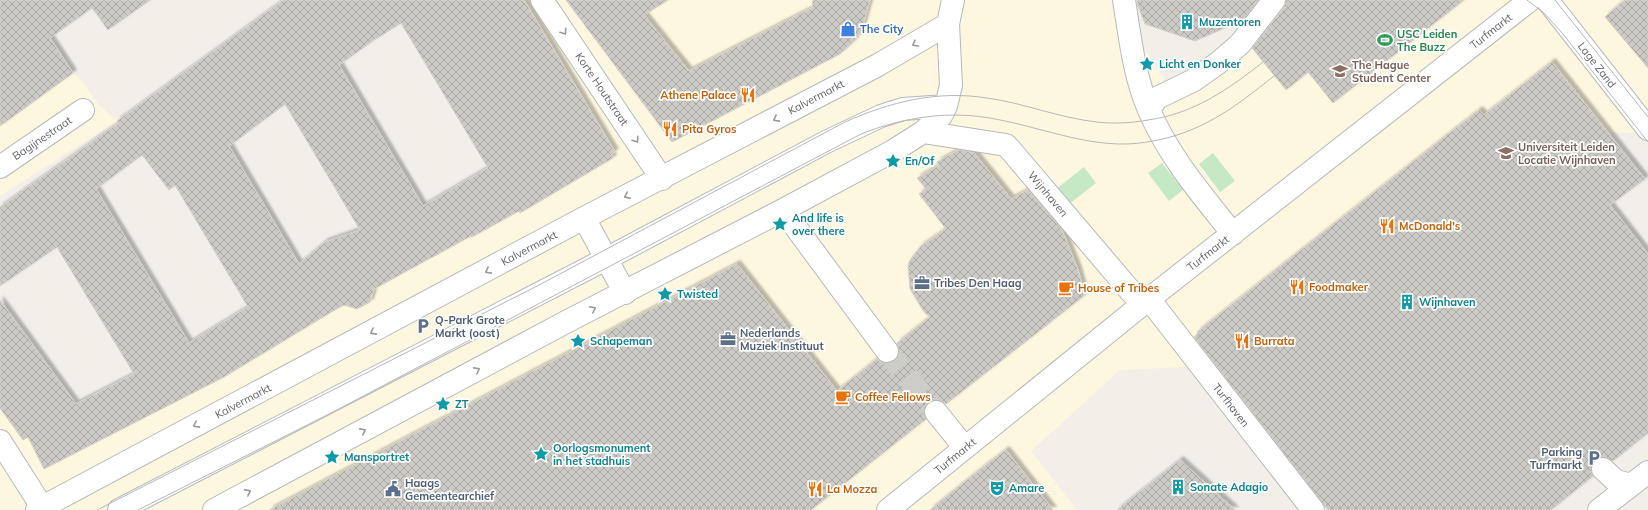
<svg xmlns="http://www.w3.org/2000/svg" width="1648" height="510" font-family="Mulish,sans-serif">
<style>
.commercial{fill:#fef7e0}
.green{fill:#c5e8c5}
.building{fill:url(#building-cross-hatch);stroke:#d6d1c6;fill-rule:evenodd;filter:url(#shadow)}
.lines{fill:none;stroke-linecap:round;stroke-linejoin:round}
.minor-tunnel{stroke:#ccccc8;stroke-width:22;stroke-dasharray:22 11;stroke-linecap:butt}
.minor-casing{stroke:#b5b8bc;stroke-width:24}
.minor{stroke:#fff;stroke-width:22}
.tram{stroke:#b6b7b8;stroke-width:1}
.oneway{stroke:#979a9d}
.labels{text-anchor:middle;stroke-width:3.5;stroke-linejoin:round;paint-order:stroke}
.culture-label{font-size:11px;font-weight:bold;fill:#0d838f;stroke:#fff;text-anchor:start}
.shop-label{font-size:11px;font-weight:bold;fill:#366cbe;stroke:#fff;text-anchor:start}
.street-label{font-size:11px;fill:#5f6368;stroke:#fff}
.leisure-label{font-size:11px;font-weight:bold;fill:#27864d;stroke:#fff;text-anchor:start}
.education-label{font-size:11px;font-weight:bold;fill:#785e54;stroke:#fff;text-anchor:start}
.food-label{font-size:11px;font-weight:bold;fill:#c56008;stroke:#fff;text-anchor:start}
.service-label{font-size:11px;font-weight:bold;fill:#4e5e75;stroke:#fff;text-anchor:start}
</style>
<defs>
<pattern id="building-cross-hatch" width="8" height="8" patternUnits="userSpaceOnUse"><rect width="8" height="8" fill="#cccac5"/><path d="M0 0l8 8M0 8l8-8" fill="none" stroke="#a9a8a4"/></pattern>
<filter id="shadow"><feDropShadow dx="3.5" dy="-3.5" stdDeviation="1" flood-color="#0004"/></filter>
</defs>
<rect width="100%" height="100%" fill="#f1efe8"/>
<path class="commercial" d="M0,0H47L65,28L62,30L59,28L49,37L73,74L82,81L98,104L117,121L0,196Z
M524,0H1111L1172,90L1285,0H1648V133L1590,132L1225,365L1120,370L1031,451L1077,510H0V408L23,439L28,437L44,469L230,373L337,309L335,305H342L357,309L370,302L374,287L518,210L520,213L613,158L611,154L614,152Z"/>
<path class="green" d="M1213,153L1235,181L1220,192L1199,164Z
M1162,163L1183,190L1169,201L1148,173Z
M1084,167L1096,183L1068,205L1055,190Z"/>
<path class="building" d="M0,0H150L108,30L92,8L50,38L73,73L0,126Z
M284,0H524L615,152L611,154L613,158L520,213L519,211L472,237L471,236L374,289L370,302L357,309L344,305L333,311L224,377L44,469L28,437L23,440L0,408V300L76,404L134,374L57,247L0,286V207L119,123L117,121ZM401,23L488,168L423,206L339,65L374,40ZM285,104L360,230L325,242L299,264L229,146ZM142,155L169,190L175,185L248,307L189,343L96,189Z
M566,0H668L644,15L689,71L812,8L813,0H870L862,28L855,40L840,54L672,142Z
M1137,0H1258L1237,28L1234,24L1195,41L1145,24L1138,6Z
M1286,0H1464L1333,103L1308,72L1286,90L1252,48L1284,8Z
M1625,0H1648V68L1605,17Z
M1552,62L1645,179L1610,205L1648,254V433L1613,461L1605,457H1599L1594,460L1591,467V472L1593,476L1551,510H1328L1194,337L1198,333L1197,332L1479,110L1484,115Z
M958,150L974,153L1011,199L1028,190L1062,230L1078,270L1085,295L946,404L940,400H934L928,402L924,408V414L926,419L811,510H269L737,264L837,391L877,359L882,363H888L894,361L899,356V349L897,343L930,317L924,312L910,289L908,265L910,260L921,246L946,229L919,194L926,189L917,178L940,165L937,162Z
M1006,450L1053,510H930L982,468Z
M1180,460L1235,510H1117Z"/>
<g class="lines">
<path class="minor-tunnel" d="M887,351L936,412"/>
<defs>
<path id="minor" d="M542,0L662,179
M1124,0C1130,37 1134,76 1149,110C1169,157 1202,195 1233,234
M1547,0L1648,129
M1149,110L1157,98L1194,80L1218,63L1240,44L1274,0
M923,132L1006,145L1008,147L1133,294L1149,299L1313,510
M0,167L83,110
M783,210L887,351
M584,218L625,293
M936,412L965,448
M0,441L42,507L41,510
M1603,469L1616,481L1631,485
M37,510L584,218L878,65L948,24
M119,510L606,259L828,141L881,116L903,109L946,106
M214,510L566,322L783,210L893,151L923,132L941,116L946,106L951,85L948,24L953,0
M888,510L1149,299L1530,0
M1599,510L1648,472"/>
</defs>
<use href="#minor" class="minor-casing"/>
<use href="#minor" class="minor"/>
<path class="tram" d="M1527,0L1544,13L1563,34L1648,142
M1555,0L1648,117
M97,510L541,284L845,122C890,102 937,90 987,98C1024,103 1059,118 1097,122C1113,124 1132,123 1148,120C1193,114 1229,89 1263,62
M138,510L333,412L861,134C904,117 950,110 995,119C1045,128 1096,151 1147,142C1200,134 1234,108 1274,76"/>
</g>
<defs><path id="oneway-chevron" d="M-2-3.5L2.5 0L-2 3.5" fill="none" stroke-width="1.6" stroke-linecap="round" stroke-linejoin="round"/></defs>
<g class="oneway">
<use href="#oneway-chevron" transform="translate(564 32) rotate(56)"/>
<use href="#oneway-chevron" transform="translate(915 44) rotate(150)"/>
<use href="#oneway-chevron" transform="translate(776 119) rotate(152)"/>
<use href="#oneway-chevron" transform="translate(636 140) rotate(56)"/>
<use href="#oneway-chevron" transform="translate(627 196) rotate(153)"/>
<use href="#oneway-chevron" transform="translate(488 271) rotate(152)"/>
<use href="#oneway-chevron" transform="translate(593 309) rotate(-27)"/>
<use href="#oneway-chevron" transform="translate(373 332) rotate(152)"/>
<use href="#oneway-chevron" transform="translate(477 370) rotate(-28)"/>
<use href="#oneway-chevron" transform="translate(196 425) rotate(152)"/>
<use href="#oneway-chevron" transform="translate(363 431) rotate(-28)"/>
<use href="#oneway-chevron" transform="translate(248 492) rotate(-28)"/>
</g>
<defs>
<symbol id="building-bare" viewBox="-9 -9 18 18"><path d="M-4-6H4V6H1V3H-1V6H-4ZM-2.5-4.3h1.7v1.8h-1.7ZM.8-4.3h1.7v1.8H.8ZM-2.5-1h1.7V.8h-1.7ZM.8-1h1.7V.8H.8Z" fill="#0f9aa8" stroke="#fff" stroke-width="2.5" paint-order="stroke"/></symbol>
<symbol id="shop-bare" viewBox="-9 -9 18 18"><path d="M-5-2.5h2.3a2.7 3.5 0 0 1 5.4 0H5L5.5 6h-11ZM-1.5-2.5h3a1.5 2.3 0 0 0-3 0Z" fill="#3f7fe0" stroke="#fff" stroke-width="2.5" paint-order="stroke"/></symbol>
<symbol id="stadium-bare" viewBox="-9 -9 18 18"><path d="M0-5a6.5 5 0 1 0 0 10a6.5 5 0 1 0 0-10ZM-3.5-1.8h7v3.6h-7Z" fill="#2e9e5b" stroke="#fff" stroke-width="2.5" paint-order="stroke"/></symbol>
<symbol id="sight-bare" viewBox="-9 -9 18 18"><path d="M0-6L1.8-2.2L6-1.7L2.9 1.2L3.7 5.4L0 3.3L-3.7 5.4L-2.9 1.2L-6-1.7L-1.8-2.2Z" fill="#0f9aa8" stroke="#fff" stroke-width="2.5" paint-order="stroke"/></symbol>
<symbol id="university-bare" viewBox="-9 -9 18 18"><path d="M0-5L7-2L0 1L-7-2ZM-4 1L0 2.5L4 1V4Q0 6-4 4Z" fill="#8d6e63" stroke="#fff" stroke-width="2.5" paint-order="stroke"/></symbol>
<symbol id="restaurant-bare" viewBox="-9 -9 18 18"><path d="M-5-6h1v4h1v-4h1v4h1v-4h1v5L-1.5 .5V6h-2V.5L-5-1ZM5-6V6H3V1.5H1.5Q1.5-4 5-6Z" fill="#e8710a" stroke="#fff" stroke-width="2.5" paint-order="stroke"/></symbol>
<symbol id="office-bare" viewBox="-9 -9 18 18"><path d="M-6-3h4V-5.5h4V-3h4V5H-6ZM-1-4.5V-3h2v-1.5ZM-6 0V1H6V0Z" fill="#5c6f8a" stroke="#fff" stroke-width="2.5" paint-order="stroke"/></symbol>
<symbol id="cafe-bare" viewBox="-9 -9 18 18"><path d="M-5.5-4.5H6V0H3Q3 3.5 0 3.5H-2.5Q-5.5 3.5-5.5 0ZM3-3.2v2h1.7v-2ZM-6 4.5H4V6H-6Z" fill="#e8710a" stroke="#fff" stroke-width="2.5" paint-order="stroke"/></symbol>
<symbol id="parking-bare" viewBox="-9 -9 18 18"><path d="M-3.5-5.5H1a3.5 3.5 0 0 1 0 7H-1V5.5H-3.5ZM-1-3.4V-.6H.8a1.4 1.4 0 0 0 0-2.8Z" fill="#5c6f8a" stroke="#fff" stroke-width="2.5" paint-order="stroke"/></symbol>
<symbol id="theatre-bare" viewBox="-9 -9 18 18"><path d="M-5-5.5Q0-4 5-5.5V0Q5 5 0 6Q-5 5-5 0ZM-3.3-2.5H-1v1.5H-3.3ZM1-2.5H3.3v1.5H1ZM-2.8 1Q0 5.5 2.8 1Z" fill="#0f9aa8" stroke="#fff" stroke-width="2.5" paint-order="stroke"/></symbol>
<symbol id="civic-bare" viewBox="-9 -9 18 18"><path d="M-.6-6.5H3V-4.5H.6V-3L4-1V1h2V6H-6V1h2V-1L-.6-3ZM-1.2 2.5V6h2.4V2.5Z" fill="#5c6f8a" stroke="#fff" stroke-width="2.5" paint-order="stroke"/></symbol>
</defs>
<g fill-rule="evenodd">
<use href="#building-bare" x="1176" y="11" width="22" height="22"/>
<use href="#shop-bare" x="837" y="18" width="22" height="22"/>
<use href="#stadium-bare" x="1374" y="29" width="22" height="22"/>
<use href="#sight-bare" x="1136" y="53" width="22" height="22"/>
<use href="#university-bare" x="1329" y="60" width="22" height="22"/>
<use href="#restaurant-bare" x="737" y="84" width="22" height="22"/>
<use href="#restaurant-bare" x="659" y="118" width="22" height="22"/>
<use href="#university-bare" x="1495" y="142" width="22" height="22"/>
<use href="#sight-bare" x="882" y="150" width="22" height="22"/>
<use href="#sight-bare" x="769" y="213" width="22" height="22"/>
<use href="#restaurant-bare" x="1376" y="215" width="22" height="22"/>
<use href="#office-bare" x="911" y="272" width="22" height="22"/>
<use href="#restaurant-bare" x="1286" y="276" width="22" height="22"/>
<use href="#cafe-bare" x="1055" y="277" width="22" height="22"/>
<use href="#sight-bare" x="654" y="283" width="22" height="22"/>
<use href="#building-bare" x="1396" y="291" width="22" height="22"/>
<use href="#parking-bare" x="412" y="315" width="22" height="22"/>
<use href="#office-bare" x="717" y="328" width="22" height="22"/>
<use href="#sight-bare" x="567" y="330" width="22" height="22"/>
<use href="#restaurant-bare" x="1231" y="330" width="22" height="22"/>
<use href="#cafe-bare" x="832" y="386" width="22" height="22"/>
<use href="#sight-bare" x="432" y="393" width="22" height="22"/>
<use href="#sight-bare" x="530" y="443" width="22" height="22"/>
<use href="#sight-bare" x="321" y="446" width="22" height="22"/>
<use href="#parking-bare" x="1583" y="447" width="22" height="22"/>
<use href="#building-bare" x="1167" y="476" width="22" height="22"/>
<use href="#theatre-bare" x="986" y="477" width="22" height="22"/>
<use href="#civic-bare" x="382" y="478" width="22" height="22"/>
<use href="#restaurant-bare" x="804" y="478" width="22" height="22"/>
</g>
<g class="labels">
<g class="culture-label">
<text x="1199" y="26">Muzentoren</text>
<text x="1159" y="68">Licht en Donker</text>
<text x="905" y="165">En/Of</text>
<text x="792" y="222">And life is<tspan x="792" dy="13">over there</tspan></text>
<text x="677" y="298">Twisted</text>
<text x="1419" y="306">Wijnhaven</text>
<text x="590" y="345">Schapeman</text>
<text x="455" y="408">ZT</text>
<text x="553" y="452">Oorlogsmonument<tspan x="553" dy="13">in het stadhuis</tspan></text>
<text x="344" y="461">Mansportret</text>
<text x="1190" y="491">Sonate Adagio</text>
<text x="1009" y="492">Amare</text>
</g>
<g class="shop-label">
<text x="860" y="33">The City</text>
</g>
<g class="street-label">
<text transform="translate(1491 31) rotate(-38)" y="4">Turfmarkt</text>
<text transform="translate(1597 65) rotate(52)" y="4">Lage Zand</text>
<text transform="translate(602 89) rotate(56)" y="4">Korte Houtstraat</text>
<text transform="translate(816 97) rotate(-28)" y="4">Kalvermarkt</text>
<text transform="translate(42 138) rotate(-34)" y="4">Bagijnestraat</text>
<text transform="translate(1048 194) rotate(50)" y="4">Wijnhaven</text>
<text transform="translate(529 248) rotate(-28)" y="4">Kalvermarkt</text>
<text transform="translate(1208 253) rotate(-38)" y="4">Turfmarkt</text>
<text transform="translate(243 401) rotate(-28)" y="4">Kalvermarkt</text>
<text transform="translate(1231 405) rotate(52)" y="4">Turfhaven</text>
<text transform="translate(955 456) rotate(-39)" y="4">Turfmarkt</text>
</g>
<g class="leisure-label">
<text x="1397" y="38">USC Leiden<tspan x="1397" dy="13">The Buzz</tspan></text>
</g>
<g class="education-label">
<text x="1352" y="69">The Hague<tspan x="1352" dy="13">Student Center</tspan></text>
<text x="1518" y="151">Universiteit Leiden<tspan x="1518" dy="13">Locatie Wijnhaven</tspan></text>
</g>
<g class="food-label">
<text x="736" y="99" text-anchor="end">Athene Palace</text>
<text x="682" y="133">Pita Gyros</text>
<text x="1399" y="230">McDonald's</text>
<text x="1309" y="291">Foodmaker</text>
<text x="1078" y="292">House of Tribes</text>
<text x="1254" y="345">Burrata</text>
<text x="855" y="401">Coffee Fellows</text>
<text x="827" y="493">La Mozza</text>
</g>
<g class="service-label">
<text x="934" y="287">Tribes Den Haag</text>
<text x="435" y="324">Q-Park Grote<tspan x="435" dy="13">Markt (oost)</tspan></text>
<text x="740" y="337">Nederlands<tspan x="740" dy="13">Muziek Instituut</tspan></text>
<text x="1582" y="456" text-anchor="end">Parking<tspan x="1582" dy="13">Turfmarkt</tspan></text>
<text x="405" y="487">Haags<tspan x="405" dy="13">Gemeentearchief</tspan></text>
</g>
</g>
</svg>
